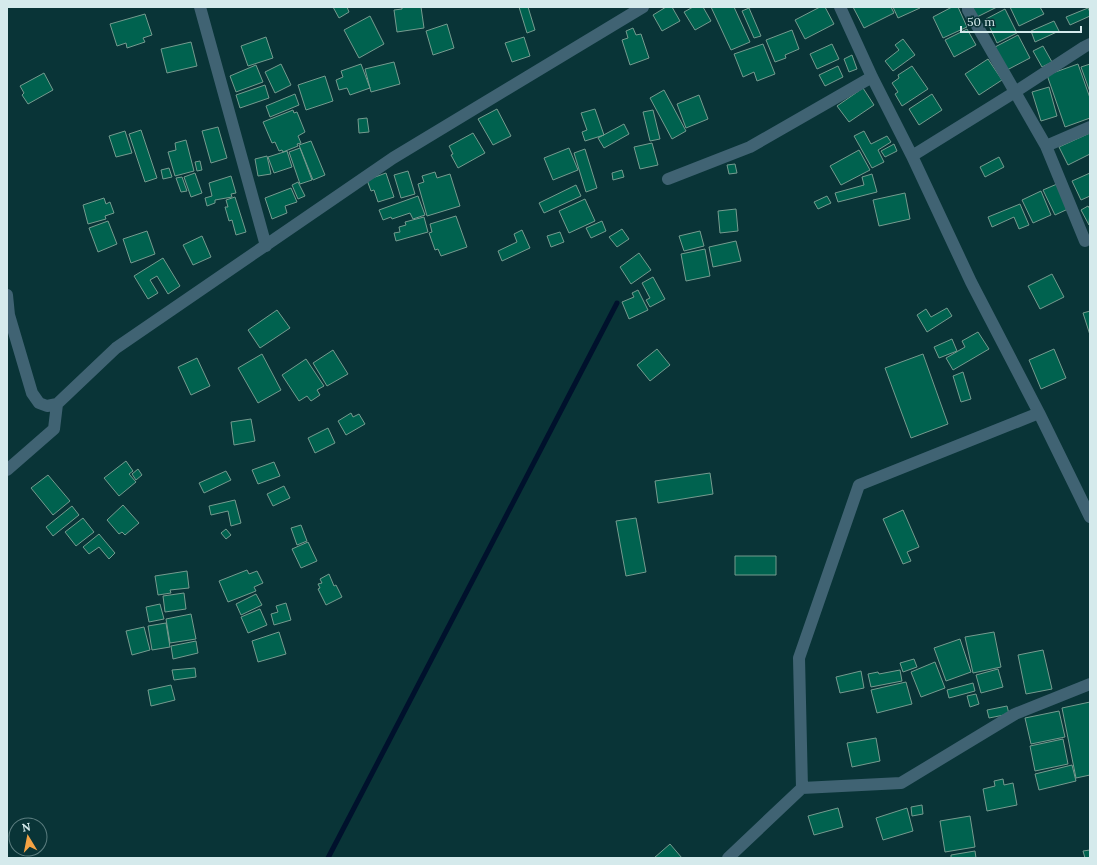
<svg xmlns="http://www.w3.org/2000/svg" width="1097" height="865" font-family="Lora,serif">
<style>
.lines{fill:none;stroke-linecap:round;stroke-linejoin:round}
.stream{stroke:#00112c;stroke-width:5}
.building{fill:#00624f;stroke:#759b8f}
.minor{stroke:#406373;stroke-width:12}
</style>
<rect width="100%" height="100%" fill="#093437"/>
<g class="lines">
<path class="stream" d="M328,858L617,303"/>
</g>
<path class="building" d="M333,7H347L349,12L339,18Z
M402,7H421L424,28L397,32L394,10L402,9Z
M519,7H528L535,30L527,33Z
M666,7H672L680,21L662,31L653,15Z
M693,7H703L711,21L695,30L684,12Z
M711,7H734L750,42L731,50Z
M820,7H825L834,24L805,39L795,20Z
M853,7H891L894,13L864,28Z
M893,7H920V8L898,18Z
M952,7H958L967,27L943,38L933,17Z
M972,7H997L977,17Z
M1010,7H1040L1044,14L1019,26Z
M749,8L761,36L754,38L742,11Z
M1088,8L1090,12V16L1070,25L1066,17Z
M1005,9L1017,33L997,43L986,19Z
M145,14L152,35L143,38L145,42L127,48L126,43L117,46L110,24Z
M370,16L384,44L359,58L344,30Z
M1054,21L1059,31L1035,42L1031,31Z
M447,24L454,48L433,55L426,31Z
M633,28L636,35L641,34L649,58L630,65L622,40L628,38L626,31Z
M967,29L976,45L954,57L945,40Z
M792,30L799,49L785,55L786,58L775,62L766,40Z
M1018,35L1030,58L1007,70L995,47Z
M266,37L273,58L248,66L241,46Z
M524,37L530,56L512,62L505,43Z
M903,39L915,55L893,71L885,61L899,50L895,45Z
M191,42L197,66L167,73L161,49Z
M763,44L775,74L757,81L754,72L743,77L734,54Z
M832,44L839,59L817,69L810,54Z
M1043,46L1052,62L1042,67L1033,51Z
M852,55L857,69L849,72L844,59Z
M988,59L1002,80L979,95L965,74Z
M394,62L400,84L371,92L365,69Z
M281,64L291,85L275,93L265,72Z
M361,64L370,88L350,95L347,88L339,90L336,80L343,77L341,71Z
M1078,64L1090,98V118L1065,127L1047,75Z
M1090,64V92L1081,67Z
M256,65L263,82L236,92L230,76Z
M838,66L843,77L825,86L819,75Z
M912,66L928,89L902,106L895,94L898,92L892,83L899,78L898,75Z
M44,73L53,90L28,104L22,95L24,93L20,86Z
M325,76L333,101L306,110L298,85Z
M265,85L269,98L240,108L236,95Z
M1049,87L1057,116L1041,121L1032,92Z
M863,88L874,105L849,122L837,106Z
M664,90L686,131L672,139L650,98Z
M295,94L299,105L270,117L266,106Z
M932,94L942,110L919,125L909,109Z
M699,95L708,119L686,128L677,104Z
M497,109L511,136L493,145L478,119Z
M595,109L604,135L585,141L582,132L587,130L581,113Z
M293,110L294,113L297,112L305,132L298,136L301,143L297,144L298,146L283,152L282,150L279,151L275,142L272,143L263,122Z
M653,110L660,139L650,141L643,112Z
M367,118L369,132L359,133L358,119Z
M624,124L629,134L604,148L598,138Z
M218,127L227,158L211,163L202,131Z
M141,130L157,178L145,182L129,134Z
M125,131L132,153L116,157L109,136Z
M864,131L871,144L887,136L891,142L878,150L884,162L872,168L854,136Z
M473,133L485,153L458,168L451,155L453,154L449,146Z
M1090,133V154L1068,165L1059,147Z
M186,140L194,171L175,176L168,152L176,150L175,143Z
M311,141L325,175L313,180L299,145Z
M652,143L658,165L640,169L634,147Z
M894,144L897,151L885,157L881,151Z
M300,148L312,180L300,184L289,152Z
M569,148L578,170L553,180L544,158Z
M585,149L597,188L586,192L574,153Z
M859,150L870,170L841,185L830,166Z
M287,151L292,167L274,173L268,157Z
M267,156L271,174L258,176L255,159Z
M999,157L1004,167L985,177L980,167Z
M200,161L202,170L197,171L195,162Z
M735,164L737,173L729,174L727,165Z
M169,168L172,177L163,179L161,170Z
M622,170L624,177L613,180L612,173Z
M408,171L415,194L401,198L394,175Z
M435,172L437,178L450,174L460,206L427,216L418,184L424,182L422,176Z
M195,173L202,193L191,197L184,177Z
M386,173L394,197L378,202L374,190L371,191L367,180Z
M1090,173V196L1081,200L1072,181Z
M872,174L877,192L838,202L835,193L864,185L862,177Z
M231,176L236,193L231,194L232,197L215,200V203L207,206L205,198L212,196L209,183Z
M182,177L187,191L181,192L176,178Z
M298,182L305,196L298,199L292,185Z
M1057,184L1068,209L1055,215L1043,190Z
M576,185L581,196L544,213L539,203Z
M291,188L297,202L285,206L287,213L272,219L265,198Z
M1041,191L1051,215L1033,223L1022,200Z
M905,193L910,219L879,226L873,200Z
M418,196L425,215L413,219L410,213L392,219L391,217L383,220L379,210Z
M827,196L831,203L818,209L814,202Z
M235,197L246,232L236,235L232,220L229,221L225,207H228L226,200Z
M104,198L106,204L110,202L114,213L105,216L106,219L88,224L83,205Z
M585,199L595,221L569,233L559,211Z
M1020,204L1029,225L1019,229L1014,217L992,227L988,217Z
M1088,206L1090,209L1089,225L1081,210Z
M736,209L738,231L720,233L718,211Z
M456,216L467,247L441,256L438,249L435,250L429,233L432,232L430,224Z
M424,217L428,232L396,241L394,233L400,232L399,227L406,225L405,222Z
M108,221L117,244L98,252L89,228Z
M602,221L606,231L591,238L586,228Z
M622,229L629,239L617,247L609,237Z
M522,230L530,248L502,261L498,251L517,242L514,234Z
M147,231L155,254L131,263L123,239Z
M700,231L704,246L684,251L679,236Z
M560,232L564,242L551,247L547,236Z
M202,236L211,257L193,265L183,245Z
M736,241L741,261L713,267L709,247Z
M705,249L710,276L686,281L681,254Z
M639,253L651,270L631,284L620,267Z
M163,258L180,286L168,294L157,276L150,280L158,293L148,299L134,276Z
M1052,274L1064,297L1040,309L1028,286Z
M653,277L665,299L650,307L646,300L650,298L642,283Z
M638,290L648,310L629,319L622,302L634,297L632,293Z
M947,308L952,316L927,332L917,315L926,309L931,317Z
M277,310L290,328L260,348L248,330Z
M1090,311V335L1083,313Z
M978,332L989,349L953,370L946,358L965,347L962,341Z
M952,339L957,351L939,358L934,347Z
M657,349L670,365L650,381L637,365Z
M1054,349L1066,378L1041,389L1029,360Z
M333,350L348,374L327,386L313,363Z
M262,354L281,390L258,403L238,368Z
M923,354L948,424L911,438L885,368Z
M197,358L210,386L191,395L178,367Z
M306,359L324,386L317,390L320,395L311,401L307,396L299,401L282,375Z
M963,372L971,399L961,402L953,376Z
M351,413L353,417L359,414L365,424L346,435L338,421Z
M251,419L255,441L234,445L231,422Z
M328,428L335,443L315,453L308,438Z
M126,461L133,471L129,474L136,482L119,496L104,478Z
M274,462L280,476L258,484L252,470Z
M138,469L142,475L136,480L132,474Z
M226,471L231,480L204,493L199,483Z
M710,473L713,494L658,503L655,481Z
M48,475L70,501L53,515L31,488Z
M284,486L290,498L273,506L267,494Z
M235,500L241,523L231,526L228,511L211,515L209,506Z
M123,505L139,523L125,535L122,532L119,534L107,520Z
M72,506L79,515L53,536L46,527Z
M903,510L919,547L907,552L911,561L903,564L883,519Z
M83,518L94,532L76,546L65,532Z
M636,518L646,572L626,576L616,521Z
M301,525L307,541L297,545L291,528Z
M226,529L231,535L226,539L221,533Z
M99,534L115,553L109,559L99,547L89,554L83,547Z
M308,542L317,561L301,568L292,549Z
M735,556H776V575H735Z
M247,570L249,574L257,571L263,583L254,587L256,591L228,602L219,581Z
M187,571L189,588L170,590L171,593L158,595L155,576Z
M329,574L334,586L336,585L342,597L326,605L318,589L320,588L318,584L322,583L320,579Z
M184,593L186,609L165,612L163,596Z
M256,594L262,605L241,615L236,604Z
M286,603L291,620L274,625L271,614L278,612L276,606Z
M160,604L164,619L149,622L146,607Z
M260,609L267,625L248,633L241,617Z
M191,614L196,639L170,643L166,619Z
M166,623L170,647L152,650L148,626Z
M144,627L150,650L132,655L126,631Z
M279,632L286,654L258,662L252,641Z
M994,632L1001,667L973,673L965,637Z
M960,639L971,672L946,681L934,648Z
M196,641L198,653L173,659L171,646Z
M1043,650L1052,689L1026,694L1018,655Z
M914,659L917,667L903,672L900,663Z
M935,662L945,688L921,697L911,672Z
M195,668L196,677L174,680L172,670Z
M998,669L1003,687L981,693L976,675Z
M900,670L902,681L871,687L868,674L878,672L879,674Z
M861,671L864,688L840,693L836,677Z
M906,682L912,704L877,713L871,690Z
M973,683L975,691L949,698L947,690Z
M171,685L175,700L151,706L148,690Z
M976,694L979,704L970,707L967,696Z
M1090,702V775L1076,778L1062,708Z
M1007,706L1009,714L989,718L987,710Z
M1059,711L1065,737L1031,744L1025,718Z
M876,738L880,761L852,767L847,743Z
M1063,739L1068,764L1035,771L1030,746Z
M1072,765L1076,781L1039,790L1035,774Z
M1003,779L1004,785L1013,783L1017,805L987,811L983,789L995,786L994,781Z
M922,805L923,814L912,816L911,807Z
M838,808L843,827L814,835L808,816Z
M907,808L913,831L883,840L876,818Z
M970,816L975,847L945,852L940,821Z
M670,844L682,858H654Z
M1090,850V858H1085L1083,851Z
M975,851L976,858H951V855Z"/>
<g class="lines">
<path class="minor" d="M200,7L266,246
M840,7L872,77L912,156L971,282L1039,413L1090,517
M968,7V10L1046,146L1085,241
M1046,146L1090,127
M912,156L1015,92L1084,47L1090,44
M668,179L750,147L872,77
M7,295L9,315L32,393L39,403L47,406L57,404L116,348L393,158L643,7
M7,470L54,429L57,404
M802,788L901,783L1015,714L1090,684
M728,858L802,788L799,658L859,485L1039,413"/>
</g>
<rect width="1097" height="865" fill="none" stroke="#d5eaec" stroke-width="16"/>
<g transform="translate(28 837) rotate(350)"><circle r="19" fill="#093437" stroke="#5b7d7f"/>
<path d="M0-3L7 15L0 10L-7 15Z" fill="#f4a344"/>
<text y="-6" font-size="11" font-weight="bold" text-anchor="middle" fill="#d5eaec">N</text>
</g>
<path d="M961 26v6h120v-6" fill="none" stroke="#d5eaec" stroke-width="2"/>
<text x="967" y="26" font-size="12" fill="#d5eaec" stroke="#093437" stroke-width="3" paint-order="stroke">50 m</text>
</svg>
